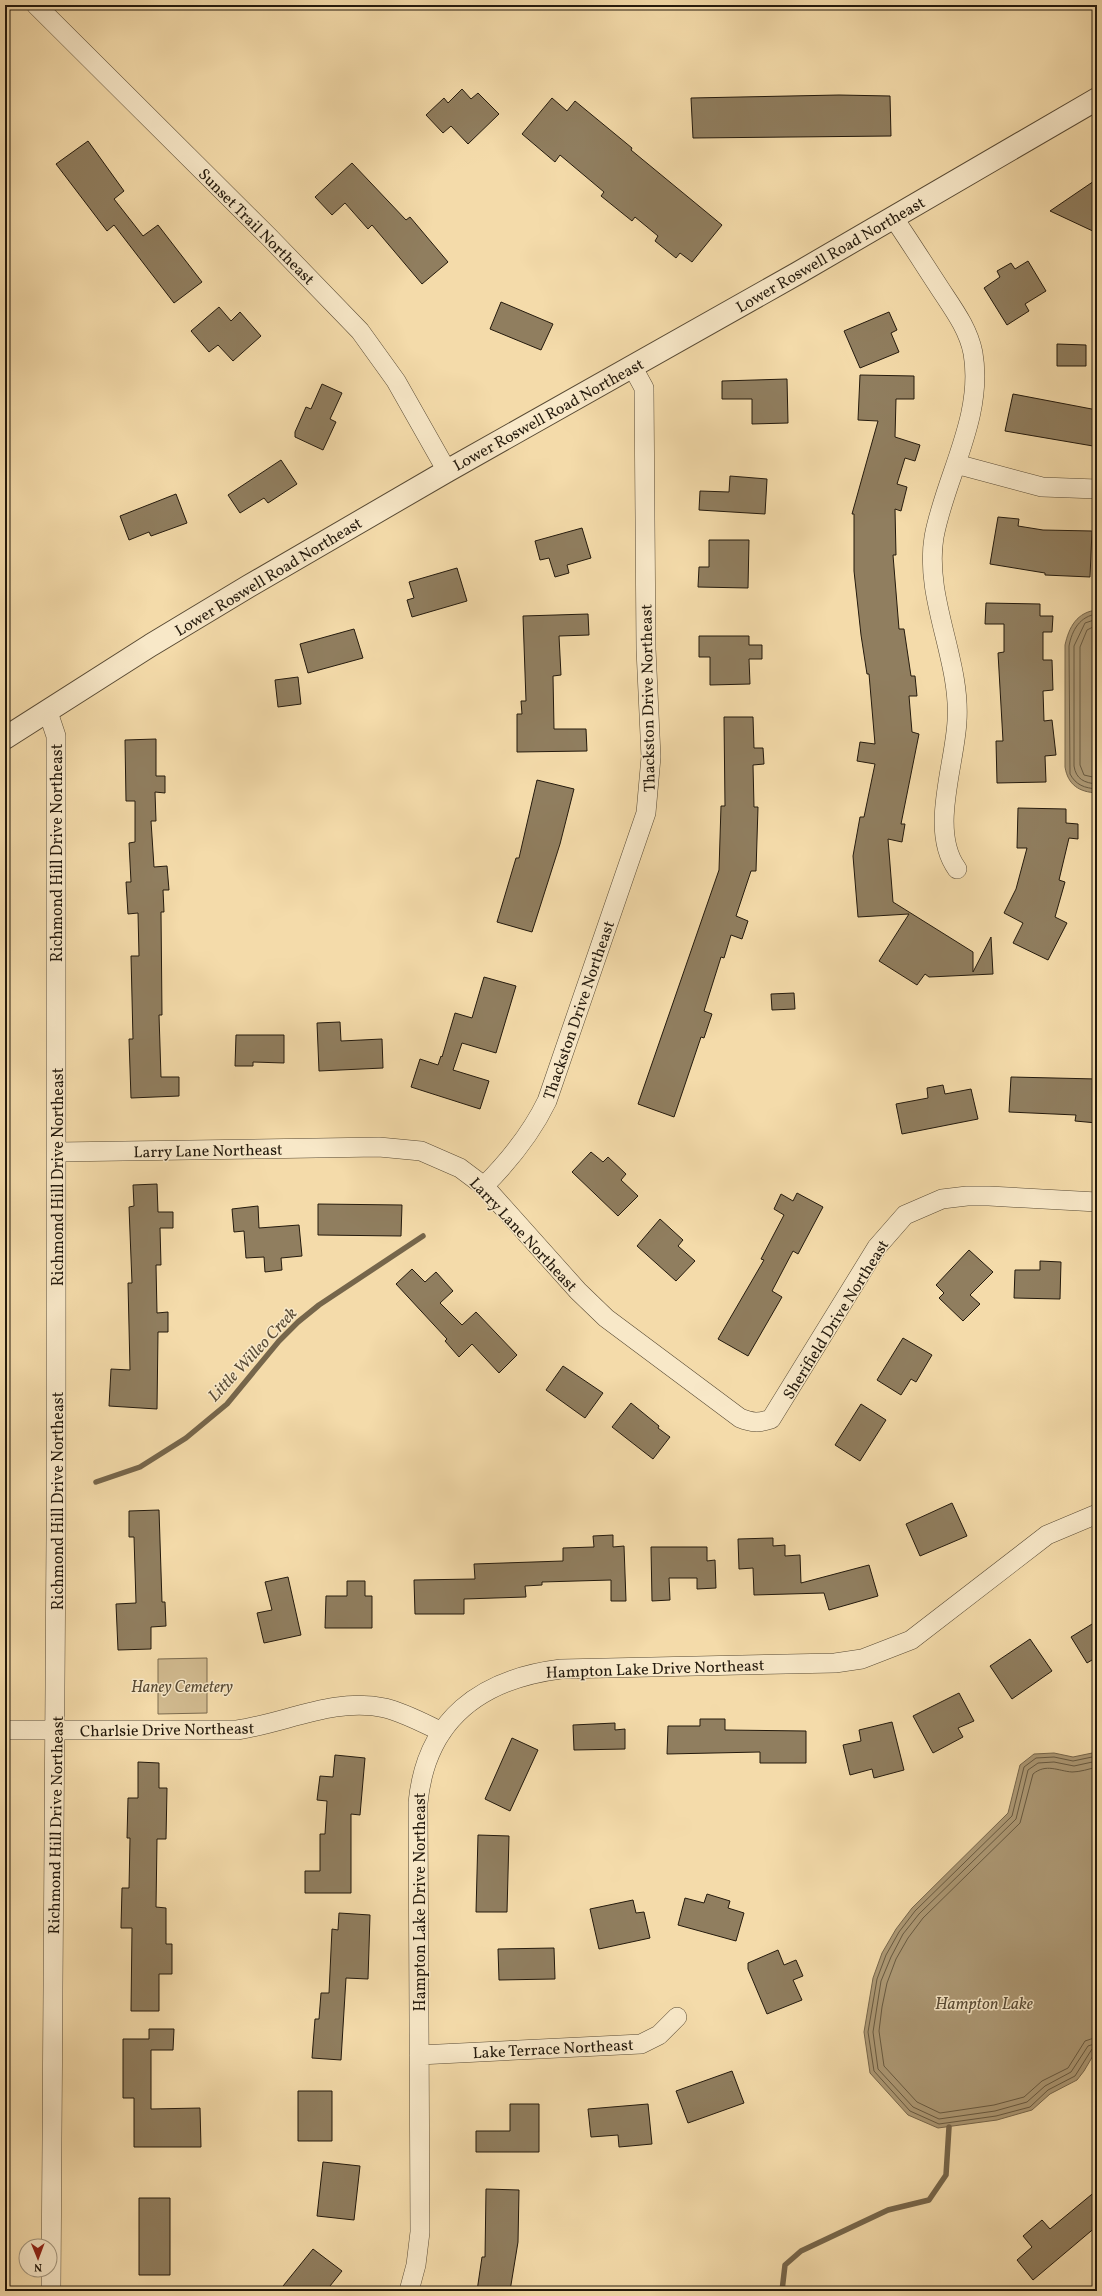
<svg xmlns="http://www.w3.org/2000/svg" width="1102" height="2296" font-family="Vollkorn,serif">
<style>
.green{fill:#d1ba8f;stroke:#7a6a4e}
.water{fill:#ad9975;stroke:#76664b}
.lines{fill:none;stroke-linecap:round;stroke-linejoin:round}
.shore{stroke:#685a41;stroke-width:1}
.stream{stroke:#76664b;stroke-width:5.5}
.building{fill:#907e5f;stroke:#241a0d}
.minor-casing{stroke:#584a34;stroke-width:20}
.tertiary-casing{stroke:#584a34;stroke-width:24}
.minor{stroke:#f8e8c8;stroke-width:19}
.tertiary{stroke:#f8e8c8;stroke-width:22}
.labels{text-anchor:middle;stroke-width:3;stroke-linejoin:round;paint-order:stroke}
.street-label{font-size:16px;fill:#241a0d;stroke:#f8e8c8}
.park-label{font-size:16px;font-style:italic;fill:#584a34;stroke:#f8e8c8}
.water-label{font-size:17px;font-style:italic;fill:#5b4d37;stroke:#f8e8c8}
</style>
<rect width="100%" height="100%" fill="#f4dbaa"/>
<filter id="stains"><feTurbulence type="fractalNoise" baseFrequency=".005" numOctaves="4"/><feColorMatrix values="0 0 0 0 .2 0 0 0 0 .09 0 0 0 0 .02 0 0 0 .5 -.17"/></filter>
<radialGradient id="worn" r=".72"><stop offset=".6" stop-color="#630" stop-opacity="0"/><stop offset="1" stop-color="#630" stop-opacity=".3"/></radialGradient>
<path class="green" d="M207,1658V1713L158,1714V1659Z"/>
<path class="water" d="M1097,610V793C1079,792 1068,785 1065,767V645C1069,627 1077,612 1097,610Z
M1097,1752V2049L1084,2071L1077,2080L1050,2094L1032,2110L997,2120L938,2128L908,2115L870,2073L864,2032L873,1978L882,1953L896,1929L912,1908L1008,1813L1020,1765L1034,1754L1054,1753L1073,1757Z"/>
<g class="lines">
<path class="shore" d="M1097,614C1080,616 1072,630 1069,646L1070,774C1076,785 1084,788 1097,789
M1097,619L1085,623L1074,646V766C1076,779 1084,783 1097,784
M1097,625L1087,630L1080,647V765L1084,775L1097,778
M1097,1756L1073,1761L1054,1757L1036,1758L1024,1767L1012,1816L915,1911L899,1932L886,1955L877,1979L868,2032L874,2071L910,2111L939,2124L996,2116L1030,2107L1048,2090L1075,2076L1092,2049L1097,2048
M1097,1761L1074,1766L1054,1762L1038,1763L1028,1770L1016,1819L919,1914L903,1934L891,1957L881,1981L873,2032L878,2069L913,2107L939,2119L995,2111L1027,2102L1045,2086L1071,2072L1088,2046L1097,2043
M1097,1767C1089,1769 1080,1772 1072,1772C1058,1771 1046,1763 1033,1774L1020,1823L923,1918L908,1938L896,1959L887,1983L882,2007L879,2031L884,2066L917,2102L940,2113L947,2112L994,2105L1024,2097L1042,2081L1068,2068L1085,2041L1097,2037"/>
<path class="stream" d="M96,1482L140,1467L186,1438L227,1404L279,1341L298,1322L319,1305L423,1236
M782,2291L785,2265L801,2251L888,2210L929,2200L946,2175L949,2127"/>
</g>
<path class="building" d="M462,89L471,99L478,93L499,114L468,144L451,126L443,133L426,115L444,98L448,103Z
M839,95L890,96L891,136L693,138L691,98Z
M552,98L567,111L575,101L632,148L631,150L722,225L692,262L680,253L676,258L655,241L658,236L635,217L632,221L601,196L604,192L560,155L555,162L522,134Z
M88,141L124,191L114,199L143,236L158,225L202,282L174,303L114,225L107,231L56,164Z
M352,163L406,220L410,217L448,262L422,284L372,225L368,229L345,203L332,215L315,197Z
M1097,179V233L1050,211Z
M1028,261L1046,291L1025,304L1029,311L1007,325L984,288L1000,277L997,271L1011,263L1015,269Z
M501,302L553,324L541,350L490,329Z
M219,307L231,321L240,312L261,336L233,361L218,345L209,352L191,331Z
M889,312L897,330L891,333L899,352L860,368L844,331Z
M1057,344L1086,345V366H1057Z
M860,375L914,376V399H896L895,437L920,445L915,461L905,458L897,484L907,487L901,511L895,509L896,555H893L899,629H904L911,676H915L917,696H909L912,732L919,734L901,824H905L902,842L888,839L893,902L973,952V972L991,937L993,974L929,977L925,974L917,985L879,961L909,914L858,917L853,856L860,817H864L875,764L857,761L860,742L875,744L869,674H867L861,635L854,571V514H852L878,421L858,420Z
M787,379L788,423L752,424V399H722V381Z
M322,384L342,393L330,419L336,422L323,450L295,437V432L306,407L311,409Z
M1013,394L1097,410L1093,446L1005,431Z
M281,460L297,484L268,503L264,498L240,513L228,495Z
M730,476L767,479L765,514L699,510L700,491L729,492Z
M176,494L187,523L151,536L149,532L129,540L120,516Z
M998,517L1019,519L1018,526L1043,530L1092,531L1090,577L1045,575V573L990,564Z
M582,528L591,558L567,565L569,573L555,577L549,558L540,560L535,541Z
M709,540H749L748,588L698,587L699,567H709Z
M457,568L467,601L412,617L407,600L414,598L409,582Z
M986,603L1040,604V616H1053L1052,632H1043V660H1052L1053,690L1043,691L1044,721L1052,720L1056,755L1045,756L1046,782L997,783L996,741H1003L998,653L1004,652V624H985Z
M588,614L589,635L559,636L561,675L553,676L554,729H586L587,751L517,752V714H522L521,701H526L523,616Z
M354,629L363,658L308,673L300,644Z
M699,636H749V645H762V659H749L750,684L710,685V657H699Z
M298,677L301,704L278,707L275,680Z
M724,717H753L754,748H763L764,764L753,765L754,807H758L756,871H751L736,916L748,921L742,939L731,935L724,958L721,957L704,1011L712,1014L704,1038L701,1037L674,1117L638,1104L719,870L721,806H725Z
M156,739V776H165V793L155,792L156,821H151L154,867L167,866L169,890H163L164,912H161L162,1015H159L161,1077H179V1096L131,1098L129,1039H133L131,956H139L138,913L128,914L126,882H131L129,843L135,842V801H126L125,740Z
M537,780L574,789L560,844L532,932L497,922L516,858H519Z
M1018,808L1066,809V823L1078,824V839L1069,838L1059,880L1065,882L1055,917L1067,923L1048,960L1013,943L1023,923L1004,913L1016,889L1027,848H1017Z
M484,977L516,986L496,1053L462,1043L453,1070L489,1081L480,1109L411,1087L420,1059L438,1065L441,1056L442,1057L455,1013L472,1018Z
M794,993L795,1009L772,1010L771,994Z
M340,1022L341,1041L382,1039L383,1068L319,1071L317,1023Z
M236,1035H284V1063L253,1062V1066H235Z
M1011,1077L1097,1079V1123L1075,1121L1076,1115L1009,1112Z
M943,1085L945,1094L971,1089L978,1119L902,1134L896,1104L928,1098L927,1088Z
M591,1152L603,1162L608,1157L626,1174L621,1180L638,1196L618,1216L572,1172Z
M157,1184L158,1212H173V1228H160L161,1265H156L157,1313L168,1312V1332H158L157,1409L109,1406L111,1369L130,1370L128,1283H132L129,1207L134,1206L133,1185Z
M797,1193L823,1207L798,1254L793,1251L772,1291L782,1297L748,1356L718,1339L764,1260L761,1259L784,1215L774,1209L781,1194L793,1201Z
M318,1204L402,1205L401,1236L318,1235Z
M258,1206L259,1228L299,1225L302,1256L281,1258L282,1270L265,1272L264,1257L246,1258L244,1231L234,1232L232,1209Z
M660,1219L683,1240L678,1246L695,1261L676,1281L637,1246Z
M969,1250L993,1272L970,1295L980,1304L963,1321L939,1298L944,1293L936,1285Z
M1040,1261L1061,1262L1060,1299L1014,1298L1015,1270H1040Z
M412,1269L425,1282L436,1272L453,1291L440,1303L462,1325L476,1312L517,1355L499,1373L472,1344L459,1357L445,1341L447,1339L396,1284Z
M903,1338L932,1355L916,1382L911,1379L901,1395L877,1380Z
M563,1366L603,1393L585,1418L546,1390Z
M631,1403L659,1426L658,1428L670,1437L653,1459L612,1427Z
M861,1404L886,1420L860,1461L835,1445Z
M952,1503L967,1536L920,1556L906,1524Z
M159,1510L162,1602H165L166,1626L151,1627V1649L118,1650L116,1604L136,1603L134,1537H129V1511Z
M613,1535V1547L624,1546L626,1601H611V1580L542,1582V1585L525,1586L526,1597L464,1599V1614H415L414,1580L475,1579L474,1564L563,1561V1548L594,1547L593,1536Z
M773,1538V1546L785,1545V1556L800,1555L801,1583L869,1565L878,1596L829,1610L824,1593L754,1595L753,1568L739,1569L738,1539Z
M651,1547H707V1561L715,1560L716,1588L697,1589V1578H669L670,1600L652,1601Z
M288,1577L301,1635L264,1643L257,1613L272,1610L265,1582Z
M347,1581H365V1596H372V1628H325L326,1596H347Z
M1097,1621V1657L1087,1663L1071,1637Z
M1030,1639L1052,1671L1012,1699L990,1666Z
M959,1693L974,1721L958,1728L963,1737L933,1753L913,1716Z
M700,1719H725V1730L806,1731V1763H760V1752L667,1754L668,1726H700Z
M892,1722L904,1770L874,1778L872,1769L850,1775L843,1745L861,1741L859,1730Z
M615,1723V1730L625,1729V1749L574,1750L573,1725Z
M512,1738L538,1750L510,1811L485,1799Z
M335,1755L365,1758L360,1815L351,1814V1893H305V1871H320V1834H325L327,1801L317,1800L320,1776L333,1777Z
M138,1762L159,1763V1788H167L166,1839H157L156,1907L166,1908V1944H172V1974H159V2011H131L132,1928H121L122,1888H129L130,1838H127L128,1798H138Z
M478,1835L509,1836L507,1912H476Z
M707,1894L730,1901L728,1908L744,1913L736,1941L678,1925L685,1898L704,1903Z
M633,1900L636,1913L644,1912L650,1938L599,1949L590,1909Z
M339,1913L370,1915L368,1979L346,1978L341,2060L312,2058L315,2019H319L321,1993H329L332,1929L338,1930Z
M554,1948L555,1979L499,1980L498,1949Z
M778,1950L784,1965L796,1960L803,1976L793,1980L802,2000L767,2014L748,1969V1963Z
M149,2029H174L173,2050H151V2109L200,2108L201,2147H134V2098H123V2039H149Z
M732,2071L744,2103L688,2123L676,2091Z
M298,2091H332V2141H298Z
M510,2104H539V2152H476V2131H510Z
M648,2104L652,2144L619,2147L618,2135L591,2137L588,2109Z
M323,2162L360,2166L354,2220L317,2216Z
M486,2189L519,2190L518,2242L510,2291H477L482,2257H485Z
M1097,2190V2226L1033,2280L1017,2260L1032,2247L1023,2236L1042,2220L1050,2229Z
M139,2198H170V2275H139Z
M313,2249L342,2271L326,2291H279Z"/>
<g class="lines">
<defs>
<path id="minor" d="M36,5L269,237L360,331L396,381L447,471
M893,217C908,239 922,261 937,284C951,306 968,327 973,353C984,417 945,477 934,537C924,598 961,660 957,721C955,765 929,831 957,869
M956,464L1042,487L1097,489
M48,712L56,736C58,1254 56,1773 51,2291
M58,1152L379,1147L421,1151L460,1168L484,1186L578,1291L606,1318L740,1418C752,1423 759,1423 771,1419L877,1247L905,1215L942,1199L967,1196H989L1097,1202
M484,1186C510,1160 531,1134 547,1101L646,813L651,757L646,649L644,388L632,366
M5,1730H237C286,1723 334,1697 385,1708C405,1713 423,1723 442,1732
M419,2055L641,2044L659,2035L677,2017
M409,2291L416,2265L420,2232L418,1803C426,1719 481,1679 561,1669L835,1663L862,1659L911,1640L1047,1535L1097,1514"/>
<path id="tertiary" d="M5,738L151,645L249,586L447,471L798,273L1097,99"/>
</defs>
<use href="#minor" class="minor-casing"/>
<use href="#tertiary" class="tertiary-casing"/>
<use href="#minor" class="minor"/>
<use href="#tertiary" class="tertiary"/>
</g>
<g class="labels">
<g class="street-label">
<text transform="translate(257 226) rotate(45)" y="6">Sunset Trail Northeast</text>
<text transform="translate(830 254) rotate(-30)" y="6">Lower Roswell Road Northeast</text>
<text transform="translate(548 414) rotate(-29)" y="6">Lower Roswell Road Northeast</text>
<text transform="translate(268 576) rotate(-31)" y="6">Lower Roswell Road Northeast</text>
<text transform="translate(647 698) rotate(-91)" y="6">Thackston Drive Northeast</text>
<text transform="translate(56 853) rotate(-90)" y="6">Richmond Hill Drive Northeast</text>
<text transform="translate(578 1010) rotate(-71)" y="6">Thackston Drive Northeast</text>
<text transform="translate(208 1150) rotate(-1)" y="6">Larry Lane Northeast</text>
<text transform="translate(57 1177) rotate(-90)" y="6">Richmond Hill Drive Northeast</text>
<text transform="translate(524 1234) rotate(47)" y="6">Larry Lane Northeast</text>
<text transform="translate(835 1319) rotate(-58)" y="6">Sherifield Drive Northeast</text>
<text transform="translate(57 1501) rotate(-90)" y="6">Richmond Hill Drive Northeast</text>
<text transform="translate(655 1668) rotate(-2)" y="6">Hampton Lake Drive Northeast</text>
<text transform="translate(167 1729) rotate(-1)" y="6">Charlsie Drive Northeast</text>
<text transform="translate(55 1825) rotate(-89)" y="6">Richmond Hill Drive Northeast</text>
<text transform="translate(419 1902) rotate(-90)" y="6">Hampton Lake Drive Northeast</text>
<text transform="translate(553 2048) rotate(-3)" y="6">Lake Terrace Northeast</text>
</g>
<g class="park-label">
<text x="182" y="1692">Haney Cemetery</text>
</g>
<g class="water-label">
<text transform="translate(252 1354) rotate(-47)" y="6">Little Willeo Creek</text>
<text x="984" y="2009">Hampton Lake</text>
</g>
</g>
<rect width="1102" height="2296" fill="none" stroke="#f4dbaa" stroke-width="20"/>
<rect x="6" y="6" width="1090" height="2284" fill="none" stroke="#241a0d" stroke-width="2"/>
<rect x="10" y="10" width="1082" height="2276" fill="none" stroke="#241a0d"/>
<g transform="translate(38 2258) rotate(179)"><circle r="19" fill="#f8e8c8" stroke="#a3967d"/>
<path d="M0-3L7 15L0 10L-7 15Z" fill="#8f2418"/>
<text y="-6" font-size="11" font-weight="bold" text-anchor="middle" fill="#241a0d">N</text>
</g>
<rect width="100%" height="100%" filter="url(#stains)"/>
<rect width="100%" height="100%" fill="url(#worn)"/>
</svg>
